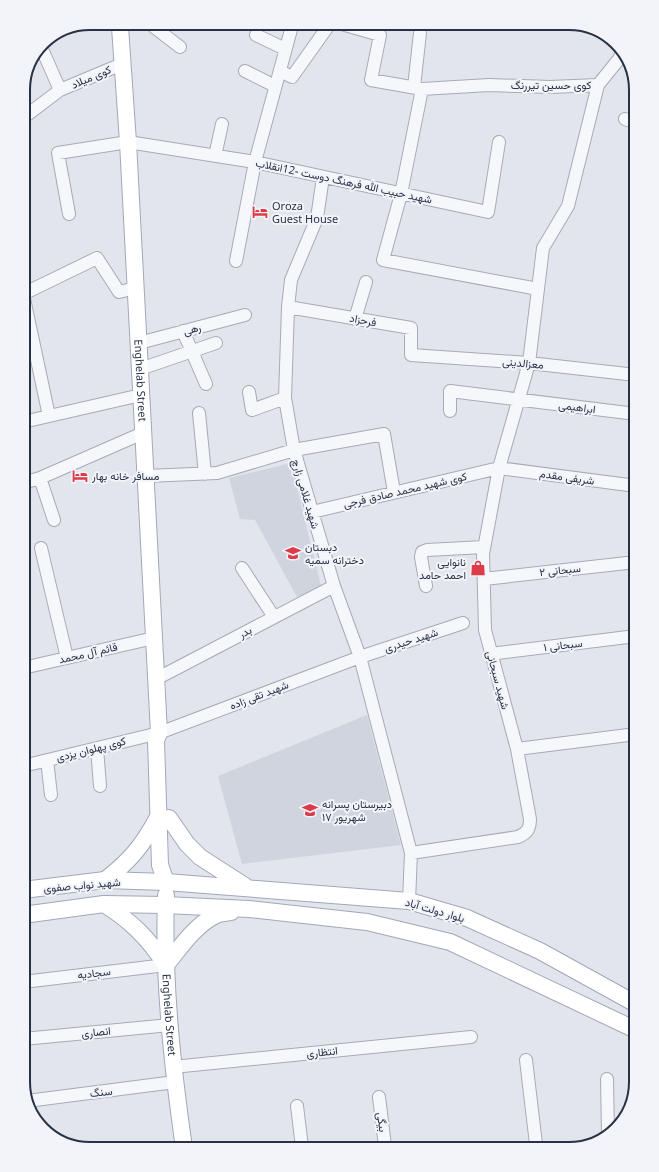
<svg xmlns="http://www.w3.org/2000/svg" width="659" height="1172" font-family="'Noto Sans',Vazirmatn,sans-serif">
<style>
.built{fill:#d0d4de}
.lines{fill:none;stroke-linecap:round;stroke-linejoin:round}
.minor-casing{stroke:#a6abb7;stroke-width:14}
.major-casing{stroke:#a0a8b9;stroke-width:18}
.minor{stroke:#f5f7fa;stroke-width:12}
.major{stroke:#fff;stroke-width:16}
.labels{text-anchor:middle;stroke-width:4;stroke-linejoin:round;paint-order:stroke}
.street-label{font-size:11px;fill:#283146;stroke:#f2f4f9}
.poi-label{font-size:11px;fill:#283146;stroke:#f2f4f9;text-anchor:start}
.rim{fill:none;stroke:#283146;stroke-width:2}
</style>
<rect width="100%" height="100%" fill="#e2e5ec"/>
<path class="built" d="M291,463L321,586L297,597L255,520L240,519L229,478Z
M367,715L401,845L242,864L218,776Z"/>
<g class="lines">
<defs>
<path id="minor" d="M345,25L380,35L371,80L422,89L489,85L550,87L598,85L568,206L543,248L529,363L499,468L483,554L485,630L517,749L530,819C530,829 527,833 518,837L411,853L409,901
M154,27L180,47
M256,35L285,49
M41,47L60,90
M245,71L275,86
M280,71L292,77L329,25
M598,85L619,59L622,53
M414,87L420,33
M422,89L401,194L383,260L538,289
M23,118L60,90L122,64
M625,119L636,123
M215,156L222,124
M323,177L317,218L291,280L288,307L285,398L294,450L334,586L360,657L411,853
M69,214L58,153L128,142L255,162L488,212L499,142
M236,261L255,162L292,26
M288,307L411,328V355L529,363L636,375
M355,319L366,282
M183,331L206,384
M139,343L245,315
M140,369L216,343
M249,392L252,410L285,398
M450,411V391L636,414
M199,413L205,474
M49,416L23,294L97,258L119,292L136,288
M23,422L141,395
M146,476L217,473L294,450L384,434L394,492
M40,478L54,520
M23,483L40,478L143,433
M312,512L499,468L636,486
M41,548L67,658
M242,568L274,617
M484,579L636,562
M426,586L421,557L422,552L427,550L484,547
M490,654L636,636
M23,668L154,638
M156,679L334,586
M97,748L100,786
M517,749L636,734
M47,760L51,795
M23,766L159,733L360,657L463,623
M23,982L166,965
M23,1039L170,1025
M526,1060L536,1144
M173,1067L471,1037
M607,1079L608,1133
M379,1097L385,1146
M27,1101L175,1082
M297,1106L302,1147"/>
<g id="major">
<path id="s1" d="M120,27L128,142L159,733L156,740L160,865L166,882"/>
<path d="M169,818L187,844L200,857L245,886"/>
<path d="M105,880C130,861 143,845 158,817"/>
<path d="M23,890L105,880L166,882L409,901L467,918L540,951L636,1004"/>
<path id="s2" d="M166,895C163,980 172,1064 184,1148"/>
<path d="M104,904C131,921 148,938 166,965C180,948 195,925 216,915C220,913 226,913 231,912"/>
<path d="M23,915L104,904L165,905L249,909L367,922L450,942L636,1030"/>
</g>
</defs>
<use href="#minor" class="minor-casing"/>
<use href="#major" class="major-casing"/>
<use href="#minor" class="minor"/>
<use href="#major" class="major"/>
</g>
<defs>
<symbol id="hotel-bare" viewBox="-9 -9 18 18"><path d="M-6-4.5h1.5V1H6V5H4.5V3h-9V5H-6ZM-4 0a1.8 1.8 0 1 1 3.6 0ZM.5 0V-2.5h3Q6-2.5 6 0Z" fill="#dd3b47" stroke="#f2f4f9" stroke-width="2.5" paint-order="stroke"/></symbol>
<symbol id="school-bare" viewBox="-9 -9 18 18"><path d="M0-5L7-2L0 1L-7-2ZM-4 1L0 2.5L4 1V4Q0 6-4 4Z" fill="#dd3b47" stroke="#f2f4f9" stroke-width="2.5" paint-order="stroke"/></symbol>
<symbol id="shop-bare" viewBox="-9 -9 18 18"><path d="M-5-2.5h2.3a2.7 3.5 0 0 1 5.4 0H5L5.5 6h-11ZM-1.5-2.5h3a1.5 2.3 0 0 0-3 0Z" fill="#dd3b47" stroke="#f2f4f9" stroke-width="2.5" paint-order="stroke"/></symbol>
</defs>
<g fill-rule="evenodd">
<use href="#hotel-bare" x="249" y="201" width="22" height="22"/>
<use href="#hotel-bare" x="69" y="465" width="22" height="22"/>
<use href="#school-bare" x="282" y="542" width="22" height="22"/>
<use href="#shop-bare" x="467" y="557" width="22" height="22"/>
<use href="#school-bare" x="299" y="799" width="22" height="22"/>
</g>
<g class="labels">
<g class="street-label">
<text transform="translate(91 77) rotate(-23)" y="4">کوی میلاد</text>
<text x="551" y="89">کوی حسین تیررنگ</text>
<text transform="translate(344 181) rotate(12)" y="4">شهید حبیب الله فرهنگ دوست -12انقلاب</text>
<text transform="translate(363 320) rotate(10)" y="4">فرحزاد</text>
<text transform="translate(192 329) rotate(-15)" y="4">رهی</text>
<text transform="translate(523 363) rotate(5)" y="4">معزالدینی</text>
<text dy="4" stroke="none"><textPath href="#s1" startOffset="354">Enghelab Street</textPath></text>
<text transform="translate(577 407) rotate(7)" y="4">ابراهیمی</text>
<text transform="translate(567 477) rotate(8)" y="4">شریفی مقدم</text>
<text transform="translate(405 490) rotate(-13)" y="4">کوی شهید محمد صادق فرجی</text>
<text transform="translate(306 494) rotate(74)" y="4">شهید غلامی زارچ</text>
<text transform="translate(560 570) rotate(-6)" y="4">سبحانی ۲</text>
<text transform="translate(245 632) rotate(-28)" y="4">بدر</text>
<text transform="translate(411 640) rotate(-18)" y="4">شهید حیدری</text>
<text transform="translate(563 645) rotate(-7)" y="4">سبحانی ۱</text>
<text transform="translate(88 653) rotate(-13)" y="4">قائم آل محمد</text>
<text transform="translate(498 680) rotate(75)" y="4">شهید سبحانی</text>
<text transform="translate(259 695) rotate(-21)" y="4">شهید تقی زاده</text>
<text transform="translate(91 749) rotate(-14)" y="4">کوی پهلوان یزدی</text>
<text transform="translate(82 885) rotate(-5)" y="4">شهید نواب صفوی</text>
<text transform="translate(435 910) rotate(16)" y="4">بلوار دولت آباد</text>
<text transform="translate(94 973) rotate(-7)" y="4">سجادیه</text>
<text dy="4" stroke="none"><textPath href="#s2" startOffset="120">Enghelab Street</textPath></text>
<text transform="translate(96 1032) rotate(-6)" y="4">انصاری</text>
<text transform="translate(322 1052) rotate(-6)" y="4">انتظاری</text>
<text transform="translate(101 1092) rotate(-7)" y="4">سنگ</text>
<text transform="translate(382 1122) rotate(82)" y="4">بیگی</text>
</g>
<g class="poi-label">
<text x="272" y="210">Oroza<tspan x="272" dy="13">Guest House</tspan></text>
<text x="92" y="480">مسافر خانه بهار</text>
<text x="305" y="551">دبستان<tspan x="305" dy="13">دخترانه سمیه</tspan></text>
<text x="466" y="566" text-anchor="end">نانوایی<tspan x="466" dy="13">احمد حامد</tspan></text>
<text x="322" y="808">دبیرستان پسرانه<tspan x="322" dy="13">۱۷ شهریور</tspan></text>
</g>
</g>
<path d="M0 0H659V1172H0ZM90 30H569A60 60 0 0 1 629 90V1082A60 60 0 0 1 569 1142H90A60 60 0 0 1 30 1082V90A60 60 0 0 1 90 30Z" fill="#f2f4f9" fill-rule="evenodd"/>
<path class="rim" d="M90 30H569A60 60 0 0 1 629 90V1082A60 60 0 0 1 569 1142H90A60 60 0 0 1 30 1082V90A60 60 0 0 1 90 30Z"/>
</svg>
